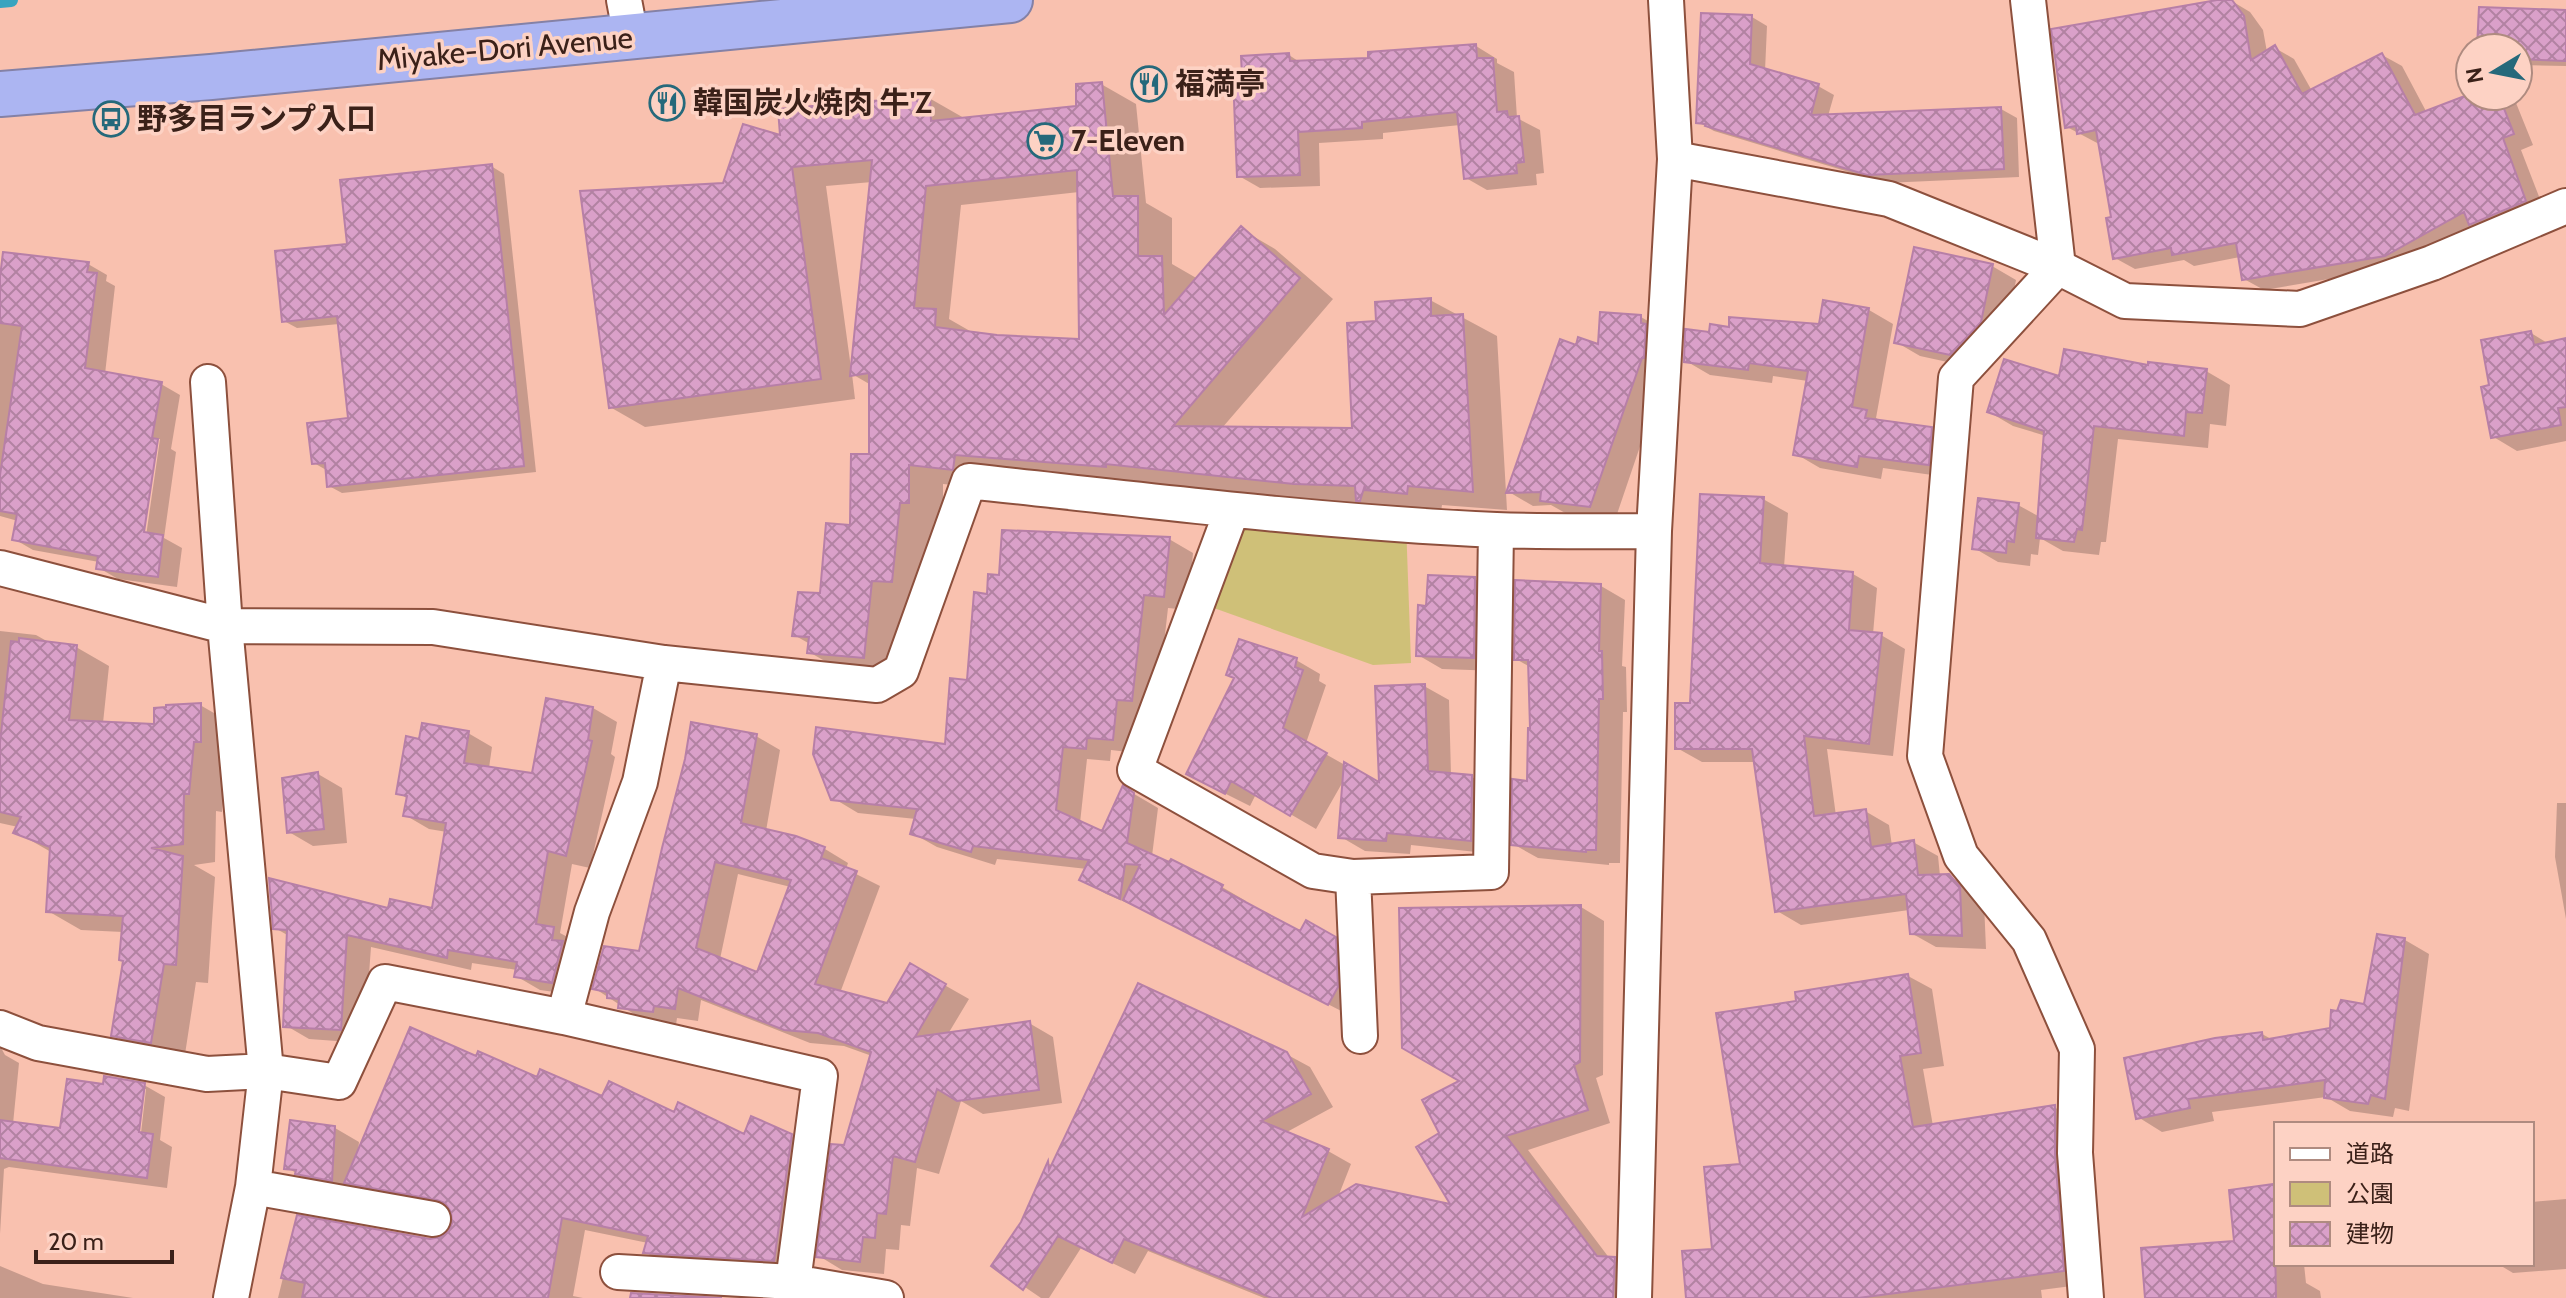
<svg xmlns="http://www.w3.org/2000/svg" width="2566" height="1298" font-family="Cabin,'Noto Sans JP',sans-serif">
<style>
.green{fill:#cfc078}
.shadow{fill:#0003;fill-rule:evenodd}
.lines{fill:none;stroke-linecap:round;stroke-linejoin:round}
.stream{stroke:#38a4bf;stroke-width:14}
.building{fill:url(#building-cross-hatch);stroke:#b77fa7;stroke-width:2;fill-rule:evenodd}
.street-casing{stroke:#8d503d;stroke-width:38}
.highway-casing{stroke:#8481a6;stroke-width:48}
.street{stroke:#fff;stroke-width:34}
.highway{stroke:#acb5f2;stroke-width:44}
.labels{text-anchor:middle;stroke-width:7;stroke-linejoin:round;paint-order:stroke}
.street-label{font-size:30px;fill:#3b2119;stroke:#fdd2c4}
.poi-label{font-size:30px;font-weight:bold;fill:#3b2119;stroke:#fdd2c4;text-anchor:start}
</style>
<defs>
<pattern id="building-cross-hatch" width="8" height="8" patternUnits="userSpaceOnUse" patternTransform="scale(2)"><rect width="8" height="8" fill="#daa0c9"/><path d="M0 0l8 8M0 8l8-8" fill="none" stroke="#b282a2"/></pattern>
</defs>
<rect width="100%" height="100%" fill="#f9c1af"/>
<path class="green" d="M1232,510L1406,523L1411,663L1373,665L1197,602Z"/>
<path class="shadow" d="M2230,0L2250,12L2263,30L2267,52L2275,48L2294,59L2312,91L2382,55L2402,66L2427,113L2470,96L2514,98L2533,145L2521,150L2545,212L2406,266L2264,290L2244,279L2240,257L2194,266L2184,260L2135,269L2115,258L2114,219L2099,144L2067,127Z
M2566,12V66L2518,65V48H2479Z
M1752,17L1767,26L1765,71L1818,86L1834,95L1828,116L2001,109L2017,118L2019,177L1885,183L1714,131L1698,122Z
M1476,46L1497,59V63L1514,72L1517,118L1540,130L1544,173L1536,174L1537,185L1487,190L1466,178L1460,125L1383,133V139L1319,143L1320,186L1260,188L1239,176L1244,76L1289,55L1301,63L1370,60Z
M1101,84L1136,104L1146,203L1172,218V264L1198,279L1241,229L1275,249L1333,299L1222,428L1354,430L1378,322L1430,300L1497,336L1507,510L1442,505L1441,512L1392,520L1365,504L1331,503L1141,482L1140,486L987,488L943,484V522H934L926,601L907,599L898,677L844,672L809,652L810,644L794,635L822,595L852,527L871,456V385L852,374L855,399L645,427L610,407L725,185L783,137L929,98L964,118L1078,108ZM872,182L851,368L826,186ZM1079,192L1081,341L970,333V331L949,319L961,205Z
M491,166L504,174L536,472L342,493L329,486L328,471L314,463L350,420L339,324L297,328L284,321L349,246Z
M88,264L107,275L106,281L115,286L105,374L161,384L180,395L171,449L176,452L164,538L182,548L177,587L118,579L99,568V562L33,550L14,539L18,521L0,516V293ZM156,439H160L145,543L141,542Z
M1992,266L2016,280L2005,336L1975,368L1920,356L1896,342Z
M1825,303L1869,310L1893,324L1876,418L1885,423L1931,429L1956,443L1953,478L1883,468L1881,479L1820,468L1796,454L1808,381L1773,376L1772,383L1710,375L1686,361L1711,334L1731,329L1821,326Z
M1641,317L1665,331L1666,370L1615,520L1567,514L1551,505L1533,506L1509,492L1577,347H1600Z
M2531,333L2549,344L2566,341V441L2517,451L2492,436L2491,387Z
M2150,368L2206,371L2230,385L2226,426L2210,424L2208,448L2118,439L2106,542H2101L2099,555L2063,551L2040,538L2038,555L2031,554L2030,566L1998,562L1974,548L2018,505L2040,517L2046,436L2013,426L1989,412L2060,379Z
M1763,499L1788,513L1784,567L1853,574L1877,588L1873,634L1881,635L1905,649L1893,756L1827,749L1836,816L1865,811L1889,825L1892,846L1913,842L1938,856L1940,876H1949L1974,890L1984,902L1986,949L1936,947L1911,933L1909,910L1801,925L1777,911L1756,762H1702L1677,748Z
M1169,539L1193,553L1188,610L1168,608L1156,714L1137,753L1111,750L1110,761L1087,759L1080,823L1103,834L1124,788L1158,808L1152,856L1222,887L1246,901L1244,903L1301,933L1307,923L1359,953L1353,1017L1144,910L1106,894L1082,880L1087,869L997,859L995,865L937,847L912,833L916,819L858,813L833,798L947,747L969,682L989,596L1001,577Z
M1475,579L1499,593L1498,671L1442,669L1418,655L1428,608Z
M1601,586L1625,600L1622,666L1626,667L1627,712H1623L1620,863H1609V865L1538,858L1513,844L1528,783L1532,730L1530,667L1516,659Z
M0,631L36,635L52,644L76,647L109,666L103,723L156,726L200,705L233,724L226,760L222,812L216,811L215,862L194,865L215,877L208,983L196,982L184,1061L146,1054L113,1035L125,962L123,932L81,930L48,911L51,852L16,832L18,827L0,823Z
M1296,660L1320,674L1319,681L1326,685L1306,743L1382,786L1424,686L1449,700L1451,775L1472,777L1496,791L1495,854L1411,845L1410,854L1365,851L1341,837L1345,778L1316,829L1256,794L1250,806L1212,787Z
M593,708L617,722L611,754L615,757L590,868L572,864L560,933L577,942L576,995L540,990L516,976L517,970L472,963L471,970L371,947L364,1043L309,1039L285,1025L289,936L275,928L389,910L434,911L447,832L429,829L405,815L408,799L399,793L421,741L468,733L492,747L489,768L534,775Z
M756,736L780,750L766,831L796,838L825,849L848,863L846,869L880,886L840,993L888,1006L911,966L969,999L948,1034L1029,1023L1053,1037L1062,1103L983,1114L961,1101L939,1174L917,1168L910,1226L901,1225L899,1250L886,1249L884,1274L842,1270L819,1256L872,1056L844,1046L810,1043L701,1000L698,1021L677,1018L676,1025L643,1020L594,988L641,953ZM738,874L791,887L758,975L720,959Z
M318,774L342,788L347,843L313,846L289,832Z
M2557,803H2566V919L2555,857Z
M1581,907L1604,921L1603,1075L1596,1078L1610,1123L1528,1150L1610,1259L1637,1272L1636,1298H1264L1148,1251L1135,1274L1081,1248L1049,1298H1041L994,1266L1023,1223L1049,1164L1054,1166L1286,1054L1310,1067L1333,1107L1285,1133L1328,1151L1351,1164L1338,1197L1454,1207L1441,1134L1463,1081Z
M2405,940L2429,954L2409,1111L2395,1108L2393,1117L2350,1111L2326,1097L2212,1112L2214,1121L2162,1132L2138,1117L2262,1034L2273,1040L2332,1030L2365,1006Z
M1908,976L1932,989L1944,1066L1923,1069L1933,1126L2054,1107L2078,1121L2087,1284L2041,1290L2042,1298H1688L1714,1250L1799,1003Z
M0,1046L5,1055L19,1063L13,1124L62,1130L105,1086L144,1085L165,1097L160,1140L172,1147L167,1188L9,1167L4,1169L0,1234ZM142,1089H146L140,1142H136Z
M477,1058L538,1079L603,1098L674,1114L745,1137L791,1136L815,1149L797,1273L668,1266L645,1252L648,1243L585,1230L573,1296L583,1298H278L298,1217L429,1241L441,1239L450,1233L454,1224L453,1210L369,1195L356,1188V1193L311,1182L286,1167L335,1128L359,1142L358,1152Z
M2274,1186L2276,1187V1264H2304L2306,1283L2320,1291L2321,1298H2146L2236,1243Z
M2566,1199V1269L2513,1273L2498,1264H2532V1202Z
M0,1266L43,1284L133,1298H0Z"/>
<g class="lines">
<path class="stream" d="M0,1L11,0"/>
</g>
<path class="building" d="M2217,0H2232L2244,16L2251,60L2275,45L2302,94L2382,53L2415,115L2470,94V96H2499L2514,134L2503,138L2526,201L2469,225L2464,212L2385,256L2242,280L2236,243L2172,255L2171,248L2113,259L2106,218L2111,217L2096,130L2077,134L2076,126L2065,128L2051,29Z
M2479,7L2566,10V61L2518,59V48H2477Z
M1701,13L1752,15L1750,64L1819,84L1811,115L2001,107L2004,169L1867,175L1705,126L1706,124L1696,123Z
M1476,44L1477,58H1493L1497,112L1507,111L1508,117L1519,116L1524,162L1516,163L1517,173L1464,179L1457,112L1362,122V128L1298,132L1300,175L1237,177L1233,75H1242L1241,56L1289,53L1290,61L1368,58V52Z
M1102,82L1113,196H1138V256H1162L1164,315L1241,226L1300,278L1173,426L1352,428L1347,323L1376,321L1375,302L1431,298V316L1463,314L1473,492L1408,486L1407,494L1365,490V485L1360,501H1356L1355,486L1294,484L1106,464V467L955,455L953,470L909,465V503H900L892,582L872,581L864,658L807,653L809,637L792,636L798,592L820,593L826,523L850,525L851,454H869V373L850,376L872,160L792,167L821,379L609,408L580,191L723,183L743,124L780,135L778,109L930,96L931,121L1076,106V84ZM1077,170L1079,339L997,335L935,327L936,309L914,308L926,186Z
M492,164L524,466L327,487L325,463L312,464L307,423L348,418L337,316L282,322L275,251L347,244L340,180Z
M1914,247L1993,264L1981,322L1950,355L1894,343Z
M3,252L89,262L87,272L97,273L85,368L162,382L152,438L158,439L144,532L163,535L158,577L96,569L98,556L12,540L17,514L0,511V475L22,326L0,323V277Z
M1823,300L1869,308L1852,407L1867,410L1865,418L1932,427L1929,465L1859,456L1857,467L1793,455L1808,371L1749,363L1748,370L1684,362L1685,329L1709,332L1710,324L1729,327V317L1819,324Z
M1600,312L1641,315V323L1646,324L1644,358H1642L1590,507L1540,501L1541,492L1506,493L1560,339L1576,345L1578,337L1598,344Z
M2531,331L2534,345L2566,338V407L2558,408L2561,425L2491,438L2481,387L2489,385L2481,340Z
M2064,349L2148,365V362L2207,369L2202,413L2186,412L2184,436L2094,426L2082,530L2077,529L2074,542L2036,538L2044,431L1987,412L2004,359L2059,376Z
M1700,494L1764,497L1760,563L1853,572L1849,630L1882,633L1869,744L1804,736L1814,816L1866,809L1871,847L1914,840L1918,875L1949,874L1960,887L1962,936L1910,934L1906,894L1775,912L1752,749H1675V703H1690Z
M1978,498L2019,503L2014,542L2007,541L2006,553L1972,549Z
M1002,530L1170,537L1164,597L1144,595L1132,701L1117,700L1113,740L1087,738L1086,749L1063,747L1056,810L1102,831L1123,785L1134,793L1127,843L1169,862L1171,859L1223,885L1221,889L1300,931L1306,920L1336,937L1338,987L1328,1005L1123,900L1140,865L1125,864L1120,899L1079,880L1089,860L973,846L971,852L910,834L917,809L831,800L813,754L816,727L945,744L950,678L967,680L974,592L987,594L988,574L999,575Z
M1428,575L1475,577L1474,658L1416,656L1418,605L1426,606Z
M1515,580L1601,584L1599,651H1602L1603,699H1599L1596,850H1586V852L1511,845L1512,779L1527,781L1528,728H1530L1528,660H1514Z
M19,638L77,645L69,720L154,724V708L166,707V705L201,703V742H194L189,794H184L183,844L151,848L183,856L176,965L164,964L151,1043L111,1036L123,961L119,960L123,916L46,912L50,847L13,833L21,817L0,812V743L11,641L19,642Z
M1239,639L1297,658L1295,667L1303,670L1283,728L1327,753L1290,816L1231,781L1225,794L1186,774L1234,678L1226,675Z
M1425,684L1428,771L1472,775L1471,841L1387,833L1386,841L1338,838L1344,762L1379,782L1375,686Z
M546,698L593,707L588,740L592,741L566,856L548,851L536,924L554,927L552,940L563,941L552,983L514,977L517,962L448,950L447,958L347,935L341,1030L283,1027L287,930L273,929L269,878L388,908L390,899L432,908L446,823L403,816L407,796L396,794L406,736L419,739L422,723L469,731L464,763L532,773Z
M691,722L757,734L741,823L796,836L825,847L821,858L857,871L815,984L887,1003L910,963L946,984L915,1037L1030,1021L1039,1090L957,1101L937,1089L915,1162L893,1156L886,1214L877,1213L875,1238L863,1237L860,1262L816,1257L831,1144L844,1145L871,1052L818,1033L784,1030L678,988L675,1009L654,1006L653,1012L618,1008L619,999L607,998V992L592,989L604,946L639,951L662,848L685,759ZM715,862L791,880L757,972L696,948Z
M318,772L324,829L287,833L282,778Z
M1581,905L1580,1062L1574,1065L1588,1110L1506,1136L1597,1256L1615,1257L1613,1298H1272L1124,1239L1112,1263L1058,1236L1023,1290L991,1266L1021,1222L1048,1161L1049,1170L1138,983L1287,1052L1311,1094L1261,1121L1329,1149L1302,1217L1356,1184L1450,1204L1416,1147L1439,1133L1422,1100L1459,1081L1402,1048L1399,908Z
M2377,934L2405,938L2385,1099L2371,1095L2368,1104L2324,1098L2325,1080L2188,1099L2190,1108L2136,1119L2124,1058L2215,1038L2262,1032L2263,1040L2330,1028L2331,1010L2337,1011L2341,1000L2364,1004Z
M1908,974L1921,1053L1900,1056L1913,1127L2055,1105V1154L2064,1271L1858,1298H1686L1682,1251L1712,1249L1704,1167L1740,1164L1716,1013L1796,1001L1795,992Z
M410,1027L476,1056L478,1051L537,1077L540,1069L602,1096L609,1081L674,1112L678,1102L744,1134L751,1116L792,1134L774,1261L643,1253L648,1236L562,1218L548,1298H302L305,1283L281,1278L297,1215L430,1239L440,1237L449,1231L452,1223L451,1212L445,1203L437,1200L344,1183Z
M104,1076L145,1083L139,1132L153,1134L147,1178L0,1158V1120L60,1128L67,1079L103,1084Z
M290,1120L335,1126L332,1181L295,1174L296,1170L284,1169Z
M2274,1184L2276,1298H2145L2141,1248L2234,1241L2229,1190Z
M631,1293L722,1298H630Z"/>
<g class="lines">
<defs>
<path id="street" d="M624,0L631,37
M2028,0L2058,267L1956,378L1925,756L1961,856L2029,940L2077,1049L2075,1153L2086,1298
M1675,159L1889,199L2058,267L2125,301L2300,309L2432,263L2566,206
M208,382L225,626L266,1071L339,1082L385,982L564,1017
M1232,510L1135,770L1313,871L1353,877L1491,872L1496,530
M0,568L225,626L433,627L664,663L877,685L901,671L969,481C1144,500 1320,522 1496,530C1548,532 1601,531 1654,531L1675,159L1666,0
M664,663L640,782L592,912L564,1017L820,1076L793,1282
M1353,877L1360,1036
M0,1028L38,1043L207,1074L266,1071L253,1187L231,1298
M253,1187L433,1219
M618,1272L793,1282L886,1298
M1634,1298L1654,531"/>
<path id="highway" d="M0,94L211,77L1010,0"/>
</defs>
<use href="#street" class="street-casing"/>
<use href="#highway" class="highway-casing"/>
<use href="#street" class="street"/>
<use href="#highway" class="highway"/>
</g>
<defs>
<symbol id="restaurant-ring" viewBox="-11 -11 22 22"><circle r="9.5" fill="#fdd2c4" stroke="#25697b" stroke-width="1.5"/><path d="M-5-6h1v4h1v-4h1v4h1v-4h1v5L-1.5 .5V6h-2V.5L-5-1ZM5-6V6H3V1.5H1.5Q1.5-4 5-6Z" fill="#25697b"/></symbol>
<symbol id="bus-ring" viewBox="-11 -11 22 22"><circle r="9.5" fill="#fdd2c4" stroke="#25697b" stroke-width="1.5"/><path d="M-5-6H5V4H4V6H2V4H-2V6H-4V4H-5ZM-3.5-4V0h7V-4ZM-3.5 1.2v1.5H-2V1.2ZM2 1.2v1.5H3.5V1.2Z" fill="#25697b"/></symbol>
<symbol id="supermarket-ring" viewBox="-11 -11 22 22"><circle r="9.5" fill="#fdd2c4" stroke="#25697b" stroke-width="1.5"/><path d="M-6-5.5h2.5l.6 2H6L4.5 2H-2.5L-4.4-4H-6ZM-1.5 3.2a1.3 1.3 0 1 0 .1 0ZM3 3.2a1.3 1.3 0 1 0 .1 0Z" fill="#25697b"/></symbol>
</defs>
<g fill-rule="evenodd">
<use href="#restaurant-ring" x="1129" y="64" width="40" height="40"/>
<use href="#restaurant-ring" x="647" y="83" width="40" height="40"/>
<use href="#bus-ring" x="91" y="99" width="40" height="40"/>
<use href="#supermarket-ring" x="1025" y="121" width="40" height="40"/>
</g>
<g class="labels">
<g class="street-label">
<text transform="translate(505 49) rotate(-5)" y="10">Miyake-Dori Avenue</text>
</g>
<g class="poi-label">
<text x="1175" y="94">福満亭</text>
<text x="693" y="113">韓国炭火焼肉 牛'Z</text>
<text x="137" y="129">野多目ランプ入口</text>
<text x="1071" y="151">7-Eleven</text>
</g>
</g>
<rect x="2274" y="1122" width="260" height="144" fill="#fdd2c4" stroke="#af8b80" stroke-width="2"/>
<rect x="2290" y="1148" width="40" height="12" fill="#ffffff" stroke="#af8b80" stroke-width="2"/>
<text x="2346" y="1162" font-size="24" fill="#3b2119">道路</text>
<rect x="2290" y="1182" width="40" height="24" fill="#cfc078" stroke="#af8b80" stroke-width="2"/>
<text x="2346" y="1202" font-size="24" fill="#3b2119">公園</text>
<rect x="2290" y="1222" width="40" height="24" fill="url(#building-cross-hatch)" stroke="#af8b80" stroke-width="2"/>
<text x="2346" y="1242" font-size="24" fill="#3b2119">建物</text>
<g transform="translate(2494 72) rotate(260)"><circle r="38" fill="#fdd2c4" stroke="#af8b80" stroke-width="2"/>
<path d="M0-6L14 30L0 20L-14 30Z" fill="#25697b"/>
<text y="-12" font-size="22" font-weight="bold" text-anchor="middle" fill="#3b2119">N</text>
</g>
<path d="M36 1250v12h136v-12" fill="none" stroke="#3b2119" stroke-width="4"/>
<text x="48" y="1250" font-size="24" fill="#3b2119" stroke="#fdd2c4" stroke-width="6" paint-order="stroke">20 m</text>
</svg>
